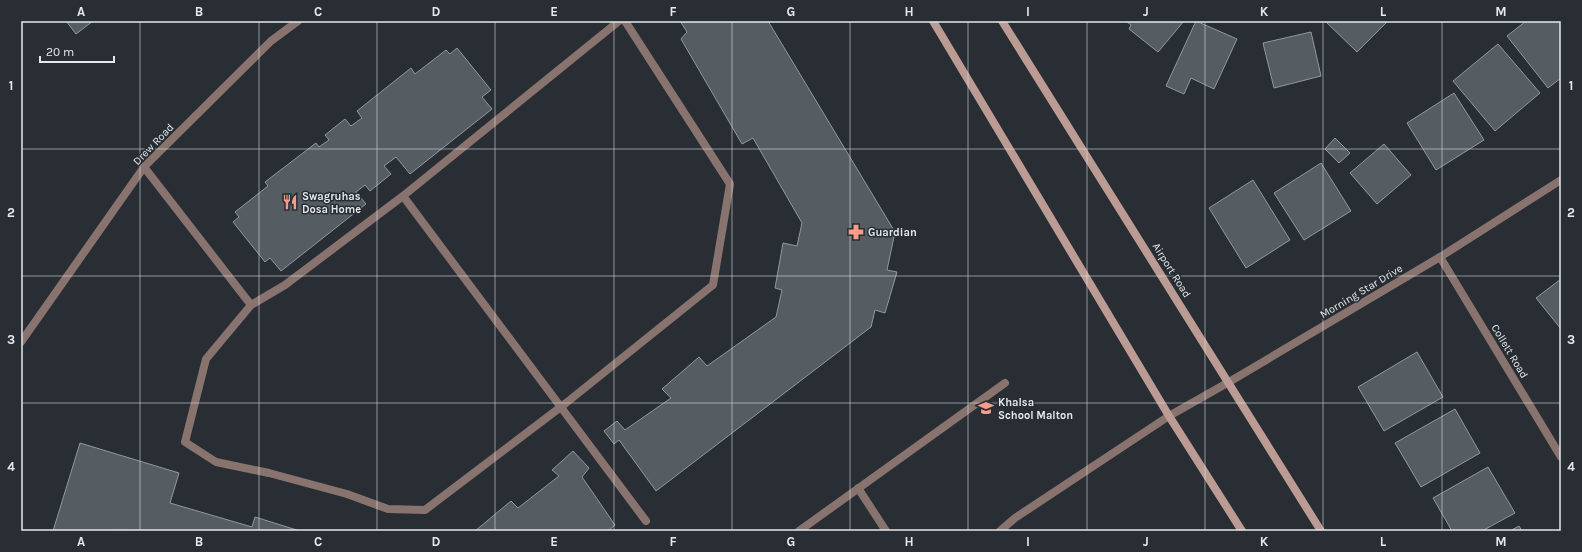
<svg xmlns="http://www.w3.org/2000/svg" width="1582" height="552" font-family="Karla,sans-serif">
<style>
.building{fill:#565d62;stroke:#91999e}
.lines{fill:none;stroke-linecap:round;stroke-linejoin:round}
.service{stroke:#88736e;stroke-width:8}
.minor{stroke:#88736e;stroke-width:8}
.tertiary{stroke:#88736e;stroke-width:8}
.secondary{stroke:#bb9b93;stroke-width:8}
.grid{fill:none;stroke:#e4e9ec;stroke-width:1;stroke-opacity:0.55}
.labels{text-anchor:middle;stroke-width:3;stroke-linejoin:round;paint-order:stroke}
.street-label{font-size:11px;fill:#e4e9ec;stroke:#282e33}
.poi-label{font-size:11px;font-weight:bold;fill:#e4e9ec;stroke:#282e33;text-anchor:start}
.neatline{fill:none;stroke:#e4e9ec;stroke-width:1.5}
.grid-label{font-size:13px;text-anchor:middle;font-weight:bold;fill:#e4e9ec}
</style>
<rect width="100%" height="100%" fill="#282e33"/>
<path class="building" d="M66,21H93L76,34Z
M680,21H768L895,232L887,270L897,272L885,313L875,310L871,327L656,491L619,440L614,444L604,431L617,421L625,430L671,398L662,389L699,357L707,366L776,317L782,290L775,288L783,243L797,246L802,223L753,138L742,144L681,39L687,32Z
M1126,21H1184L1158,52L1129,29L1131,25Z
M1196,21L1237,39L1214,89L1191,78L1184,94L1166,86Z
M1325,21H1388L1357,52Z
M1526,21H1561V78L1548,88L1507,36Z
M1311,32L1321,76L1274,88L1263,43Z
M1498,44L1540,93L1495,131L1453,81Z
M457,48L491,90L482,97L492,109L410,174L396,157L384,166L391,174L370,191L365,185L356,192L366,204L281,271L270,258L265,262L233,222L239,217L235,212L268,186L265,182L316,143L319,147L329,140L325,135L345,119L351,126L362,118L357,111L411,68L415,74L446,50L450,54Z
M1454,93L1484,140L1436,170L1407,123Z
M1335,138L1350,153L1339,163L1325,149Z
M1384,144L1411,175L1377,204L1350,173Z
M1321,163L1351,211L1304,240L1274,193Z
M1253,180L1290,240L1246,268L1209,208Z
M1561,279V329L1536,298Z
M1417,352L1443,397L1384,431L1358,387Z
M1455,409L1480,453L1421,487L1395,443Z
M80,443L179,473L170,503L252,527L255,517L300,531H124L119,530V531H53Z
M573,451L589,468L582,477L615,525L608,531H475L511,501L518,508L559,476L552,470Z
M1488,467L1515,513L1482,531H1452L1433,498Z
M1519,526L1522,531H1510Z"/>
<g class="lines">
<path class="service" d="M144,167L251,305L285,285L403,196L619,21
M403,196L646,521
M251,305L206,359L185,442L216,462L269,473L347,494L388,509L425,510L566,403L713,285L730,184L625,21
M858,488L886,531
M799,531L1005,383
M1000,531L1015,518L1169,416"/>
<path class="minor" d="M1440,257L1561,457
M21,342L144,167L271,41L298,21"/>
<path class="tertiary" d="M1169,416L1229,382L1440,257L1561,180"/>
<path class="secondary" d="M933,21L1169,416L1242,531
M1002,21L1321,531"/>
</g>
<path class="grid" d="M140,21V531M259,21V531M377,21V531M495,21V531M614,21V531M732,21V531M850,21V531M968,21V531M1087,21V531M1205,21V531M1323,21V531M1442,21V531M21,149H1561M21,276H1561M21,403H1561"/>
<defs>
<symbol id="restaurant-bare" viewBox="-9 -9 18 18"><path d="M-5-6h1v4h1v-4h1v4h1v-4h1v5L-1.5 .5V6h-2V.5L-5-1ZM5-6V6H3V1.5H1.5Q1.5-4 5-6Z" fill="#f49e89" stroke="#282e33" stroke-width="2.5" paint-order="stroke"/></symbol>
<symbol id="pharmacy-bare" viewBox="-9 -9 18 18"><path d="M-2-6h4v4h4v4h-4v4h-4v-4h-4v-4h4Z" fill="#f49e89" stroke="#282e33" stroke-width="2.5" paint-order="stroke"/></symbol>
<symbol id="school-bare" viewBox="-9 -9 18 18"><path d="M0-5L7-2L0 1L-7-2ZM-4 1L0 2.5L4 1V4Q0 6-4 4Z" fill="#f49e89" stroke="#282e33" stroke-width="2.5" paint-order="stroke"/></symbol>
</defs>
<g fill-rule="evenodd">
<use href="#restaurant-bare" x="279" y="191" width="22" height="22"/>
<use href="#pharmacy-bare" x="845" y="221" width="22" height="22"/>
<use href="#school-bare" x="975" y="397" width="22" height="22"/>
</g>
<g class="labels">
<g class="street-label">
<text transform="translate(153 144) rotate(-46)" y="4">Drew Road</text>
<text transform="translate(1172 270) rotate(58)" y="4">Airport Road</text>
<text transform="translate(1361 291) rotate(-31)" y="4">Morning Star Drive</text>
<text transform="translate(1510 351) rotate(59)" y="4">Collett Road</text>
</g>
<g class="poi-label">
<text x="302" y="200">Swagruhas<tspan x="302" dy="13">Dosa Home</tspan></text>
<text x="868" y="236">Guardian</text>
<text x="998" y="406">Khalsa<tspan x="998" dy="13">School Malton</tspan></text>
</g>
</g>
<rect width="1582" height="552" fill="none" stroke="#282e33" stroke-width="44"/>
<path d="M40 56v6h74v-6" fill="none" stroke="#e4e9ec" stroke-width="2"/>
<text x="46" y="56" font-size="12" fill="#e4e9ec" stroke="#282e33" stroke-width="3" paint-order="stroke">20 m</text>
<rect x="22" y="22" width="1538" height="508" class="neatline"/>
<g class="grid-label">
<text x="81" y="16">A</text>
<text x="199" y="16">B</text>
<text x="318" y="16">C</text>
<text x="436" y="16">D</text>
<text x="554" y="16">E</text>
<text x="673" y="16">F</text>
<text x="791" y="16">G</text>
<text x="909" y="16">H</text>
<text x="1028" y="16">I</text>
<text x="1146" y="16">J</text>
<text x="1264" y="16">K</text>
<text x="1383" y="16">L</text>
<text x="1501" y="16">M</text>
<text x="11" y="90">1</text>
<text x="1571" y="90">1</text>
<text x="11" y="217">2</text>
<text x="1571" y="217">2</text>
<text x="11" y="344">3</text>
<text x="1571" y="344">3</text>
<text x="11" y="471">4</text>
<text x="1571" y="471">4</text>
<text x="81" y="546">A</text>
<text x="199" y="546">B</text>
<text x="318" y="546">C</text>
<text x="436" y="546">D</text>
<text x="554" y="546">E</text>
<text x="673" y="546">F</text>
<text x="791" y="546">G</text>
<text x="909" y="546">H</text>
<text x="1028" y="546">I</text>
<text x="1146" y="546">J</text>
<text x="1264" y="546">K</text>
<text x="1383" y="546">L</text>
<text x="1501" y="546">M</text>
</g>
</svg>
